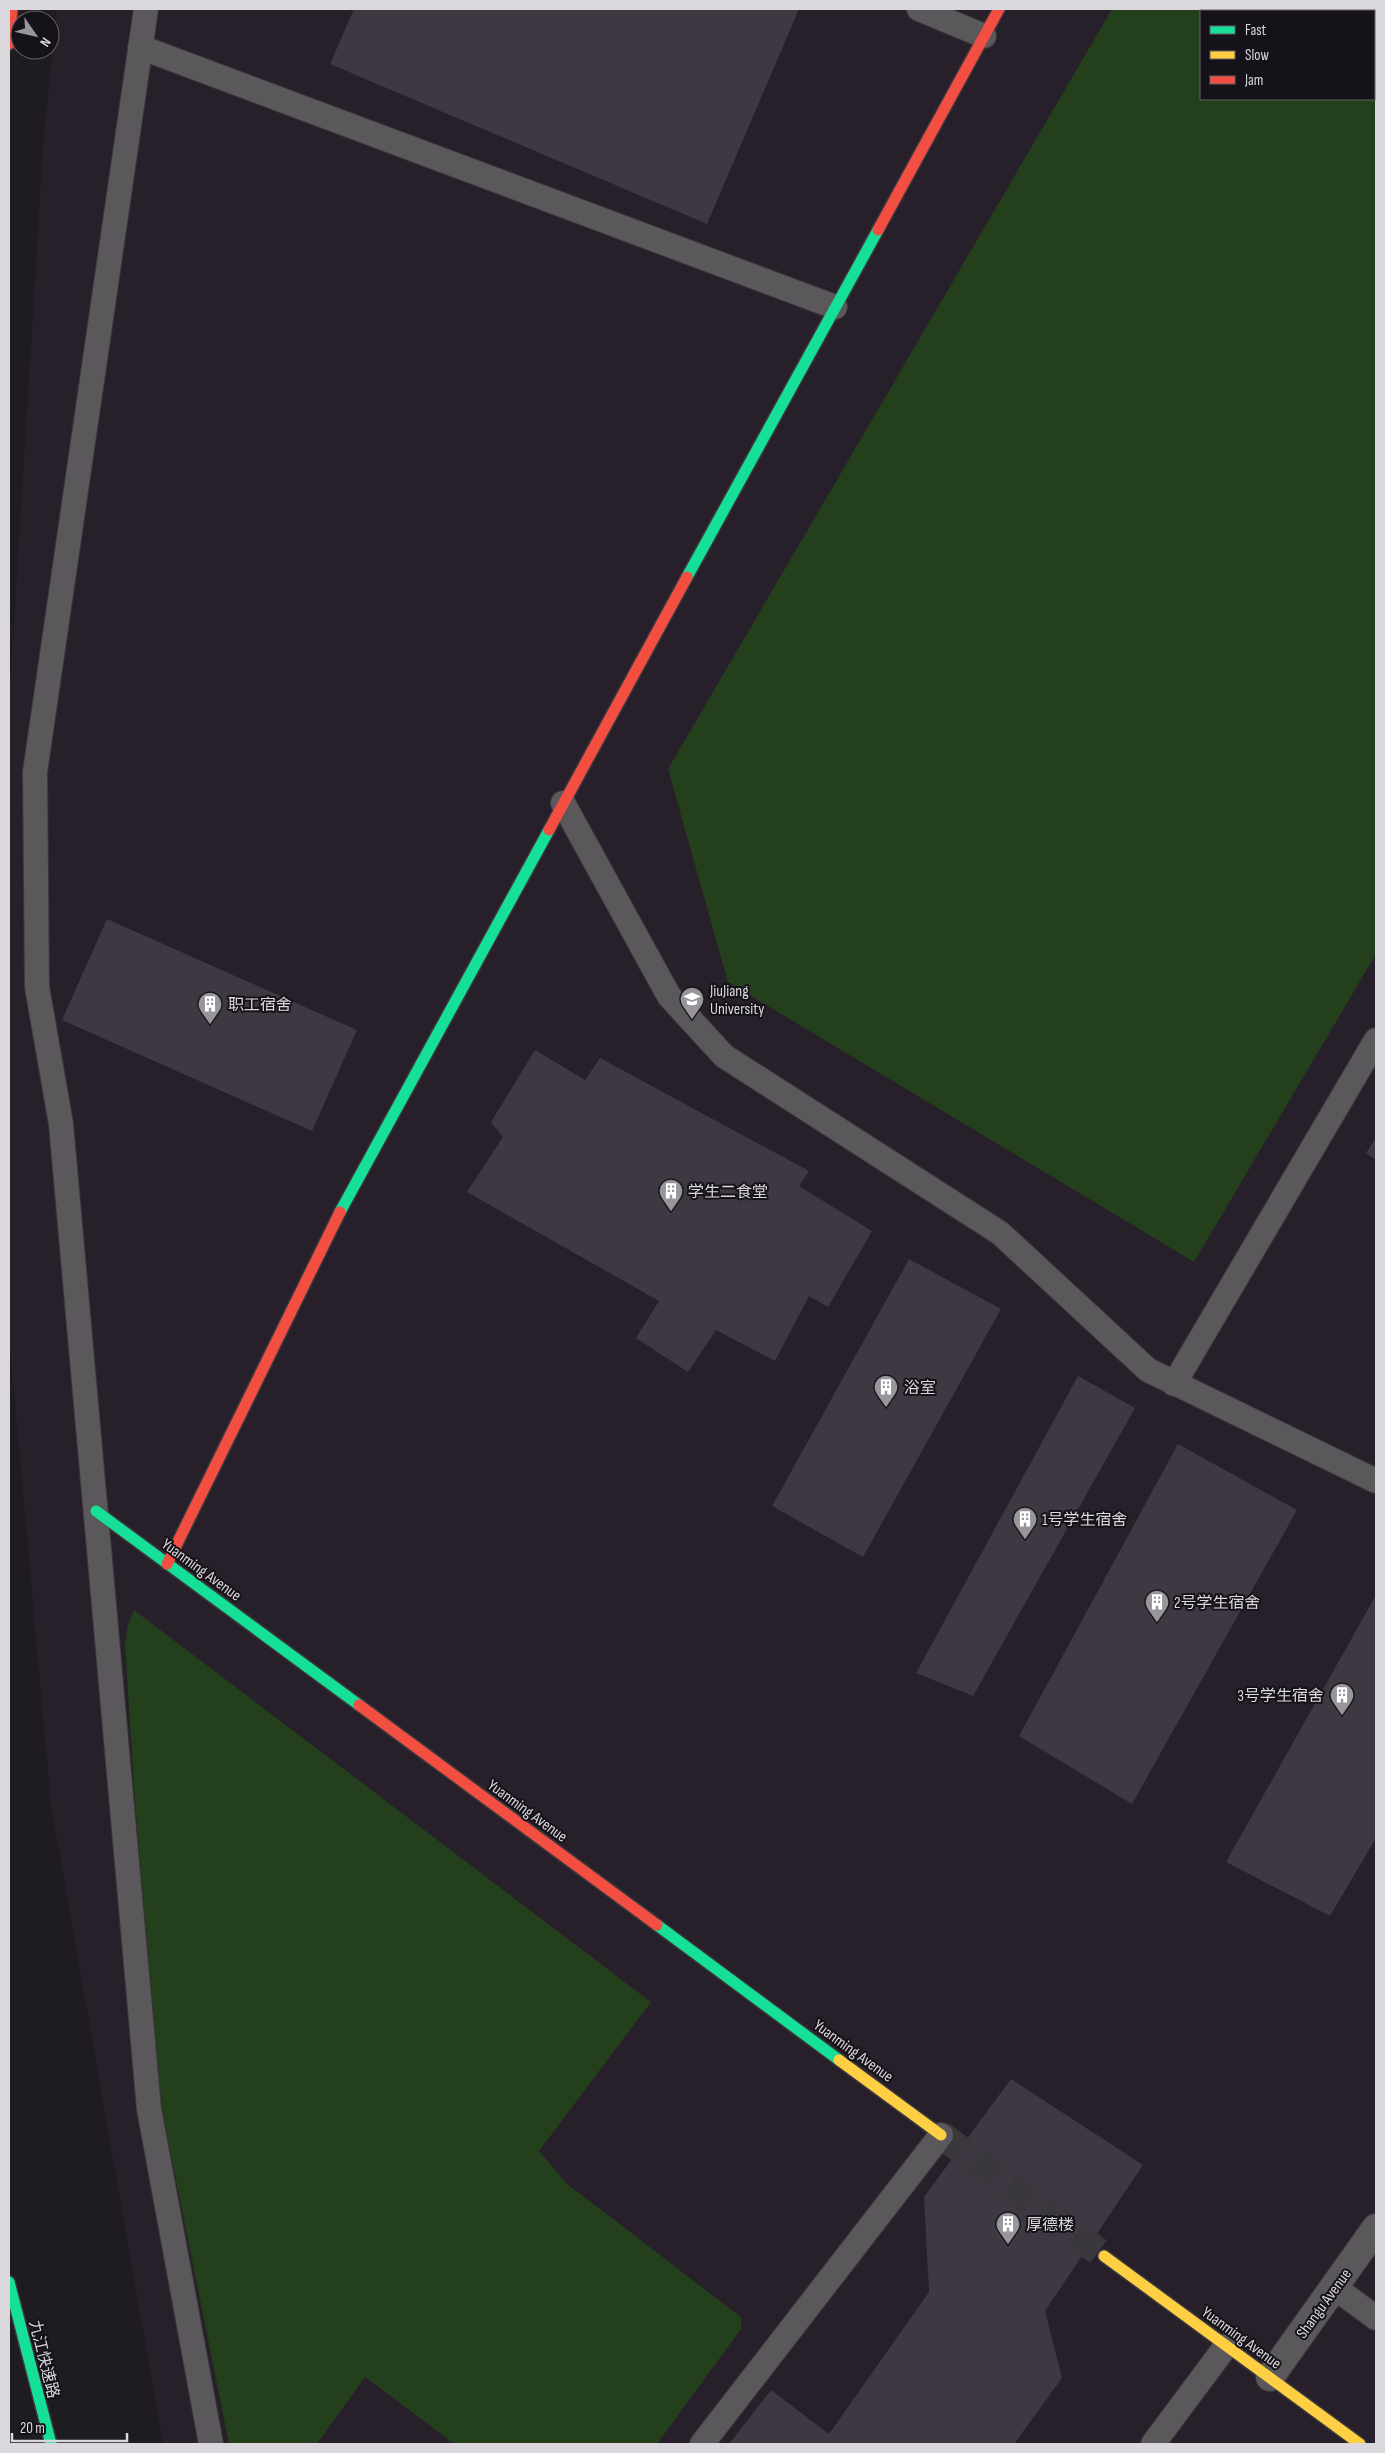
<svg xmlns="http://www.w3.org/2000/svg" width="1385" height="2453" font-family="'Sofia Sans Condensed','Noto Sans SC',sans-serif">
<style>
.built{fill:#27202b;fill-rule:evenodd}
.green{fill:#233f1c;fill-rule:evenodd}
.building{fill:#3d3841}
.lines{fill:none;stroke-linecap:round;stroke-linejoin:round}
.secondary-tunnel{stroke:#3b383d;stroke-width:28;stroke-dasharray:28 14;stroke-linecap:butt}
.lane-casing{stroke:#3b393c;stroke-width:26}
.street-casing{stroke:#3b393c;stroke-width:30}
.fast-casing{stroke:#3b393c;stroke-width:14}
.slow-casing{stroke:#3b393c;stroke-width:14}
.jam-casing{stroke:#3b393c;stroke-width:14}
.lane{stroke:#5a585b;stroke-width:24}
.street{stroke:#5a585b;stroke-width:28}
.fast{stroke:#16e098;stroke-width:11}
.slow{stroke:#ffcf43;stroke-width:11}
.jam{stroke:#f24e42;stroke-width:11}
.labels{text-anchor:middle;stroke-width:4;stroke-linejoin:round;paint-order:stroke}
.poi-label{font-size:16px;fill:#dad7dd;stroke:#161219;text-anchor:start}
.street-label{font-size:16px;fill:#dad7dd;stroke:#161219}
</style>
<rect width="100%" height="100%" fill="#1f1c21"/>
<path class="built" d="M57,9H1376V2444H163L51,1805L9,1336V704L44,133ZM1201,11H1374V99H1201Z"/>
<path class="green" d="M1112,9H1376V954L1194,1262L728,982L668,769ZM1201,11H1374V99H1201Z
M134,1610L651,2002L539,2151L566,2183L741,2317V2329L657,2444H454L365,2377L317,2444H229L162,2110L135,1803L125,1644L128,1624Z"/>
<path class="building" d="M354,9H799L707,224L330,64Z
M107,919L357,1030L312,1131L62,1020Z
M535,1050L585,1080L600,1058L809,1171L799,1186L872,1231L828,1307L809,1296L775,1361L716,1330L688,1372L636,1338L659,1301L467,1192L503,1137L491,1122Z
M1376,1138V1160L1366,1153Z
M909,1259L1001,1309L863,1557L772,1506Z
M1078,1376L1135,1408L973,1696L916,1673Z
M1178,1444L1297,1510L1132,1804L1019,1736Z
M1376,1595V1838L1330,1916L1226,1862Z
M1011,2079L1143,2165L1045,2311L1062,2378L1014,2444H729L771,2390L829,2434L929,2292L924,2197Z"/>
<g class="lines">
<path class="secondary-tunnel" d="M941,2135L1104,2256"/>
<defs>
<path id="lane" d="M146,9L35,772L37,987L61,1124L149,2109L211,2444
M919,9L984,36
M140,47L835,307
M563,803L669,996L724,1056L1000,1233L1148,1370L1376,1481
M1174,1384L1376,1040
M1334,2287L1376,2318
M702,2444L941,2135
M1153,2444L1226,2346"/>
<path id="street" d="M1270,2377L1376,2228"/>
<path id="fast" d="M687,577L878,230
M340,1212L549,830
M96,1511L359,1705
M657,1925L839,2060
M9,2282L51,2444"/>
<path id="slow" d="M839,2060L941,2135
M1104,2256L1360,2444"/>
<path id="jam" d="M9,44L12,9
M878,230L999,9
M549,830L687,577
M167,1564L340,1212
M359,1705L657,1925"/>
</defs>
<use href="#lane" class="lane-casing"/>
<use href="#street" class="street-casing"/>
<use href="#fast" class="fast-casing"/>
<use href="#slow" class="slow-casing"/>
<use href="#jam" class="jam-casing"/>
<use href="#lane" class="lane"/>
<use href="#street" class="street"/>
<use href="#fast" class="fast"/>
<use href="#slow" class="slow"/>
<use href="#jam" class="jam"/>
</g>
<defs>
<symbol id="university-pin" viewBox="-11 -11 22 30"><path d="M0 17L-7.5 6A9.5 9.5 0 1 1 7.5 6Z" fill="#99969b" stroke="#161219"/><path d="M0-5L7-2L0 1L-7-2ZM-4 1L0 2.5L4 1V4Q0 6-4 4Z" fill="#fff"/></symbol>
<symbol id="building-pin" viewBox="-11 -11 22 30"><path d="M0 17L-7.5 6A9.5 9.5 0 1 1 7.5 6Z" fill="#99969b" stroke="#161219"/><path d="M-4-6H4V6H1V3H-1V6H-4ZM-2.5-4.3h1.7v1.8h-1.7ZM.8-4.3h1.7v1.8H.8ZM-2.5-1h1.7V.8h-1.7ZM.8-1h1.7V.8H.8Z" fill="#fff"/></symbol>
</defs>
<g fill-rule="evenodd">
<use href="#university-pin" x="678" y="985" width="28" height="38"/>
<use href="#building-pin" x="196" y="990" width="28" height="38"/>
<use href="#building-pin" x="657" y="1177" width="28" height="38"/>
<use href="#building-pin" x="872" y="1373" width="28" height="38"/>
<use href="#building-pin" x="1011" y="1505" width="28" height="38"/>
<use href="#building-pin" x="1143" y="1588" width="28" height="38"/>
<use href="#building-pin" x="1328" y="1681" width="28" height="38"/>
<use href="#building-pin" x="994" y="2210" width="28" height="38"/>
</g>
<g class="labels">
<g class="poi-label">
<text x="710" y="996">JiuJiang<tspan x="710" dy="18">University</tspan></text>
<text x="228" y="1010">职工宿舍</text>
<text x="688" y="1197">学生二食堂</text>
<text x="904" y="1393">浴室</text>
<text x="1042" y="1525">1号学生宿舍</text>
<text x="1174" y="1608">2号学生宿舍</text>
<text x="1324" y="1701" text-anchor="end">3号学生宿舍</text>
<text x="1026" y="2230">厚德楼</text>
</g>
<g class="street-label">
<text transform="translate(202 1569) rotate(36)" y="6">Yuanming Avenue</text>
<text transform="translate(528 1810) rotate(36)" y="6">Yuanming Avenue</text>
<text transform="translate(854 2050) rotate(36)" y="6">Yuanming Avenue</text>
<text transform="translate(1323 2303) rotate(-54)" y="6">Shangu Avenue</text>
<text transform="translate(1242 2337) rotate(36)" y="6">Yuanming Avenue</text>
<text transform="translate(45 2359) rotate(76)" y="6">九江快速路</text>
</g>
</g>
<rect width="1385" height="2453" fill="none" stroke="#dad7dd" stroke-width="20"/>
<rect x="1200" y="10" width="175" height="90" fill="#161219" stroke="#646167"/>
<rect x="1210" y="26" width="25" height="8" fill="#16e098" stroke="#646167"/>
<text x="1245" y="35" font-size="15" fill="#dad7dd">Fast</text>
<rect x="1210" y="51" width="25" height="8" fill="#ffcf43" stroke="#646167"/>
<text x="1245" y="60" font-size="15" fill="#dad7dd">Slow</text>
<rect x="1210" y="76" width="25" height="8" fill="#f24e42" stroke="#646167"/>
<text x="1245" y="85" font-size="15" fill="#dad7dd">Jam</text>
<g transform="translate(35 35) rotate(124)"><circle r="24" fill="#161219" stroke="#646167"/>
<path d="M0-4L9 19L0 12L-9 19Z" fill="#99969b"/>
<text y="-8" font-size="14" font-weight="bold" text-anchor="middle" fill="#dad7dd">N</text>
</g>
<path d="M12 2433v8h115v-8" fill="none" stroke="#dad7dd" stroke-width="2.5"/>
<text x="20" y="2433" font-size="15" fill="#dad7dd" stroke="#161219" stroke-width="4" paint-order="stroke">20 m</text>
</svg>
